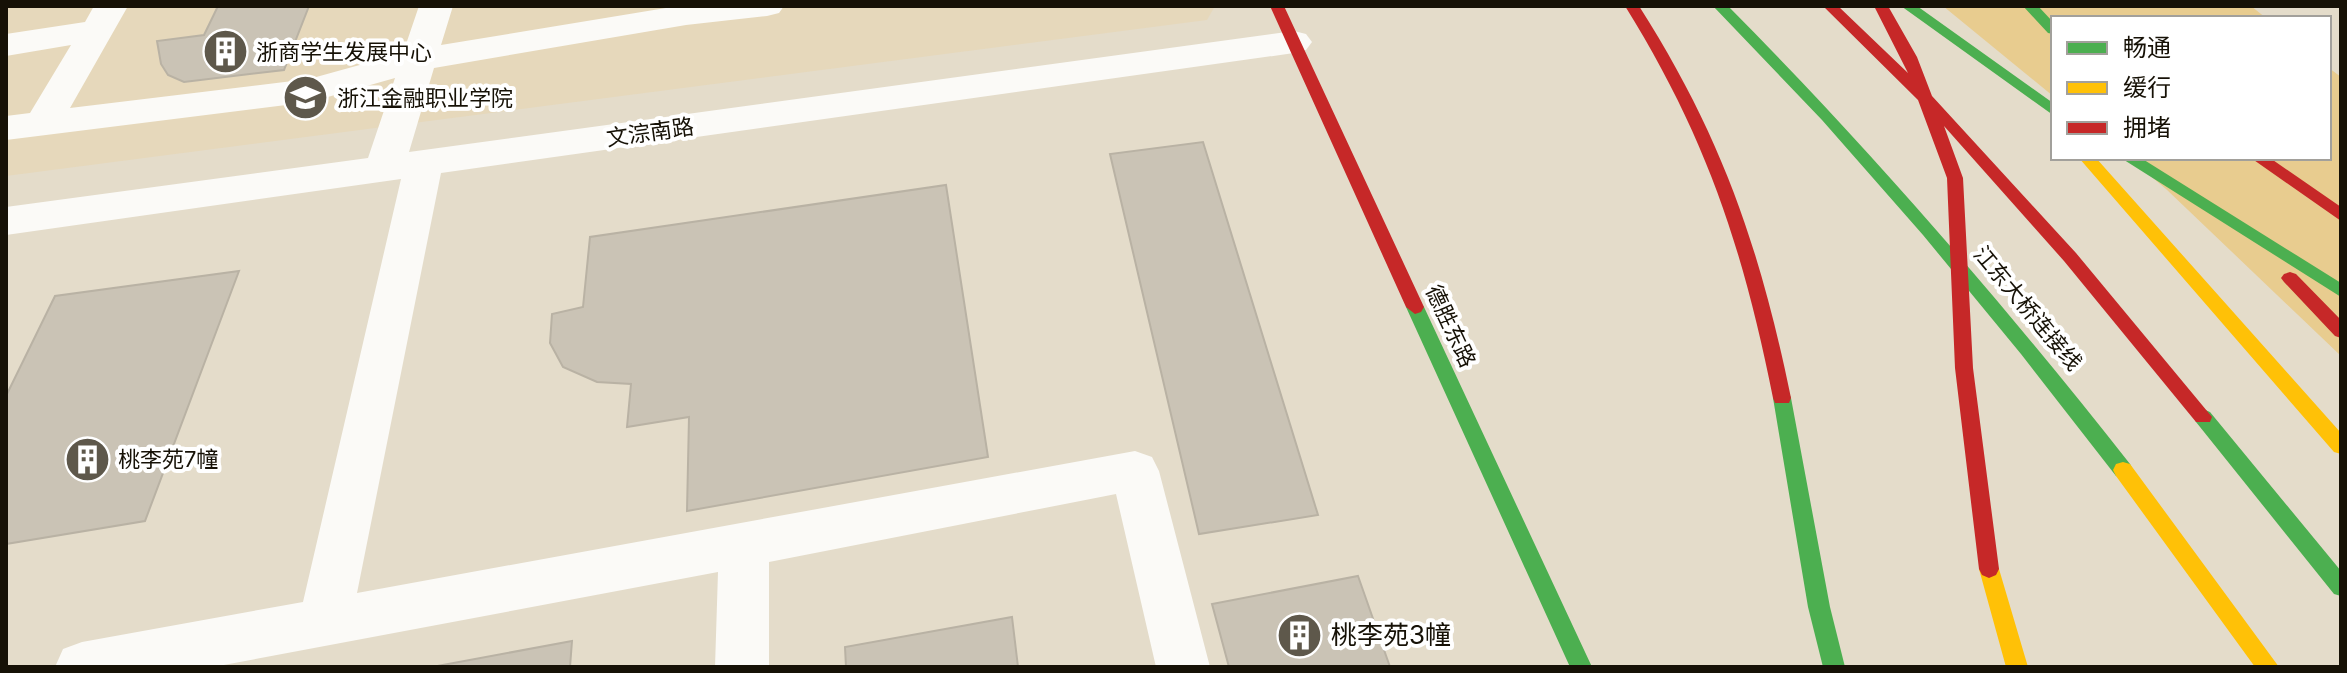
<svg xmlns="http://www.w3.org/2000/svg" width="2347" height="673" font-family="Inter,'Noto Sans SC',sans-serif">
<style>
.built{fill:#e6d8bb}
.water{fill:#e8cc8f}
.building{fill:#cac3b5;stroke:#b9b2a4;stroke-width:2}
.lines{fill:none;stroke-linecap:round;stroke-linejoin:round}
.street{fill:#fbfaf7;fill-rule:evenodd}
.fast{fill:#4caf50;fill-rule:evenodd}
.slow{fill:#ffc107;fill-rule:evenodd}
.jam{fill:#c62828;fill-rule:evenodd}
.labels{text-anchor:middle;stroke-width:8;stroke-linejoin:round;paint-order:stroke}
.poi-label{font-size:22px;fill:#161106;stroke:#fff;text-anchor:start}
.street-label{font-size:22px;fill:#161106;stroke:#fff}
.near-poi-label{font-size:26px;fill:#161106;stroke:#fff;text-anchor:start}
</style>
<rect width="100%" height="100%" fill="#e4dcca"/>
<path class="built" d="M6,6H1215L1207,20L6,176Z"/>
<path class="water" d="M1943,6H2251L2266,18H2053V96Z
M2329,68L2341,77V356L2166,189L2129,158H2329Z"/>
<path class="building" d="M218,6H309L284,70L184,82L168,75L161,64L157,41L204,35Z
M1203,142L1318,515L1199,534L1110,154Z
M946,185L988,457L687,511L689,417L627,427L631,384L597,382L563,367L550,343L552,314L583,307L590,237Z
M239,271L145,521L6,544V396L55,296Z
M1358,576L1390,667H1229L1212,604Z
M1012,617L1018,667H846L845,647Z
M572,641L570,667H432Z"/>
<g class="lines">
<path class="street" d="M94,6H128L70,108L309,79L403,53L419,6H453L441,45L678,6H784L779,13L767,16L686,25L434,68L409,152L1294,31L1306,34L1312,42L1306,50L1294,53L441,173L357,593L1135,451L1152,457L1159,471L1210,667H1156L1116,494L769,562V667H715L718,572L213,667H55L63,649L82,642L303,602L401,179L6,235V207L368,158L395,78L310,102L6,140V116L30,113L71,45L6,56V34L85,22Z"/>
<path class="fast" d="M1713,6H1728C1872,151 2004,304 2130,464L2133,470L2130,476L2123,478L2116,476L2021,354L1923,235L1822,120Z
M1901,6H1917L2053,103V115Z
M2023,6H2038L2053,22V34L2048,33Z
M2121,158H2141L2341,283V297Z
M1415,300L1424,307L1592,667H1570L1406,307Z
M1782,391L1789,393L1791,398L1830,607L1845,667H1823L1808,607L1773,398L1775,393Z
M2203,409L2210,412L2341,571V596L2334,594L2196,422L2194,417L2196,412Z"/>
<path class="slow" d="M2079,158H2096L2341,433V454L2334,452Z
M2123,462L2130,464L2279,667H2255L2116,476L2113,470L2116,464Z
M1989,560L1996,563L1999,569L2028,667H2006L1979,569L1982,563Z"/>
<path class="jam" d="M1270,6H1284L1424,307L1421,312L1415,314L1406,307Z
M1625,6H1639C1722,136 1760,248 1791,398L1789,403H1775L1773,398C1743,248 1706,136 1625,6Z
M1823,6H1838L1908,73L1874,6H1888L1917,57L1932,96L2076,253L2212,417L2210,422H2196L2064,261L1944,126L1963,178L1973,368L1999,569L1996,575L1989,578L1982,575L1979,569L1955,368L1947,178L1918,100Z
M2251,158H2270L2341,207V221Z
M2290,272L2296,274L2341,320V338L2335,336L2284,282L2281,278L2284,274Z"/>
</g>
<defs>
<symbol id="building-disc" viewBox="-11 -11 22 22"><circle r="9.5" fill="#5e584b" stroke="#fff"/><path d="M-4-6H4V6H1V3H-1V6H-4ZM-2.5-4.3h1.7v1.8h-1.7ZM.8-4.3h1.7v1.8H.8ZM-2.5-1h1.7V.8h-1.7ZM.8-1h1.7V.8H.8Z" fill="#fff"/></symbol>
<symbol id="university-disc" viewBox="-11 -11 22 22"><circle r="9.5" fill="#5e584b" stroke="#fff"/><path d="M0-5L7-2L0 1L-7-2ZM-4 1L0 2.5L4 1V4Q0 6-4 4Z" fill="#fff"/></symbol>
</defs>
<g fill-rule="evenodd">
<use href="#building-disc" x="200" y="26" width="51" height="51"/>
<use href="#university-disc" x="280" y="72" width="51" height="51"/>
<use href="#building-disc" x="62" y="434" width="51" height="51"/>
<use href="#building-disc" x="1274" y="610" width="51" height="51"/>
</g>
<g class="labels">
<g class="poi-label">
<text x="256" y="60">浙商学生发展中心</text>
<text x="337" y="106">浙江金融职业学院</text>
<text x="118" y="467">桃李苑7幢</text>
</g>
<g class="street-label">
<text transform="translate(650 132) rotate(-8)" y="8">文淙南路</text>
<text transform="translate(2028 308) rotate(50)" y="8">江东大桥连接线</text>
<text transform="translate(1451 326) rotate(65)" y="8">德胜东路</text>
</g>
<g class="near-poi-label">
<text x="1331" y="644">桃李苑3幢</text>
</g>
</g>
<rect width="2347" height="673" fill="none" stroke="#161106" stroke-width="16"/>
<rect x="2051" y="16" width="280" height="144" fill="#ffffff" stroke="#a2a09b" stroke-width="2"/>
<rect x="2067" y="42" width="40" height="12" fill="#4caf50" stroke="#a2a09b" stroke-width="2"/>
<text x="2123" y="56" font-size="24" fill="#161106">畅通</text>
<rect x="2067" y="82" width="40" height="12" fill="#ffc107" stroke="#a2a09b" stroke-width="2"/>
<text x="2123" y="96" font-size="24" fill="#161106">缓行</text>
<rect x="2067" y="122" width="40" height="12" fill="#c62828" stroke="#a2a09b" stroke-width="2"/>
<text x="2123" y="136" font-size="24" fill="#161106">拥堵</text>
</svg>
